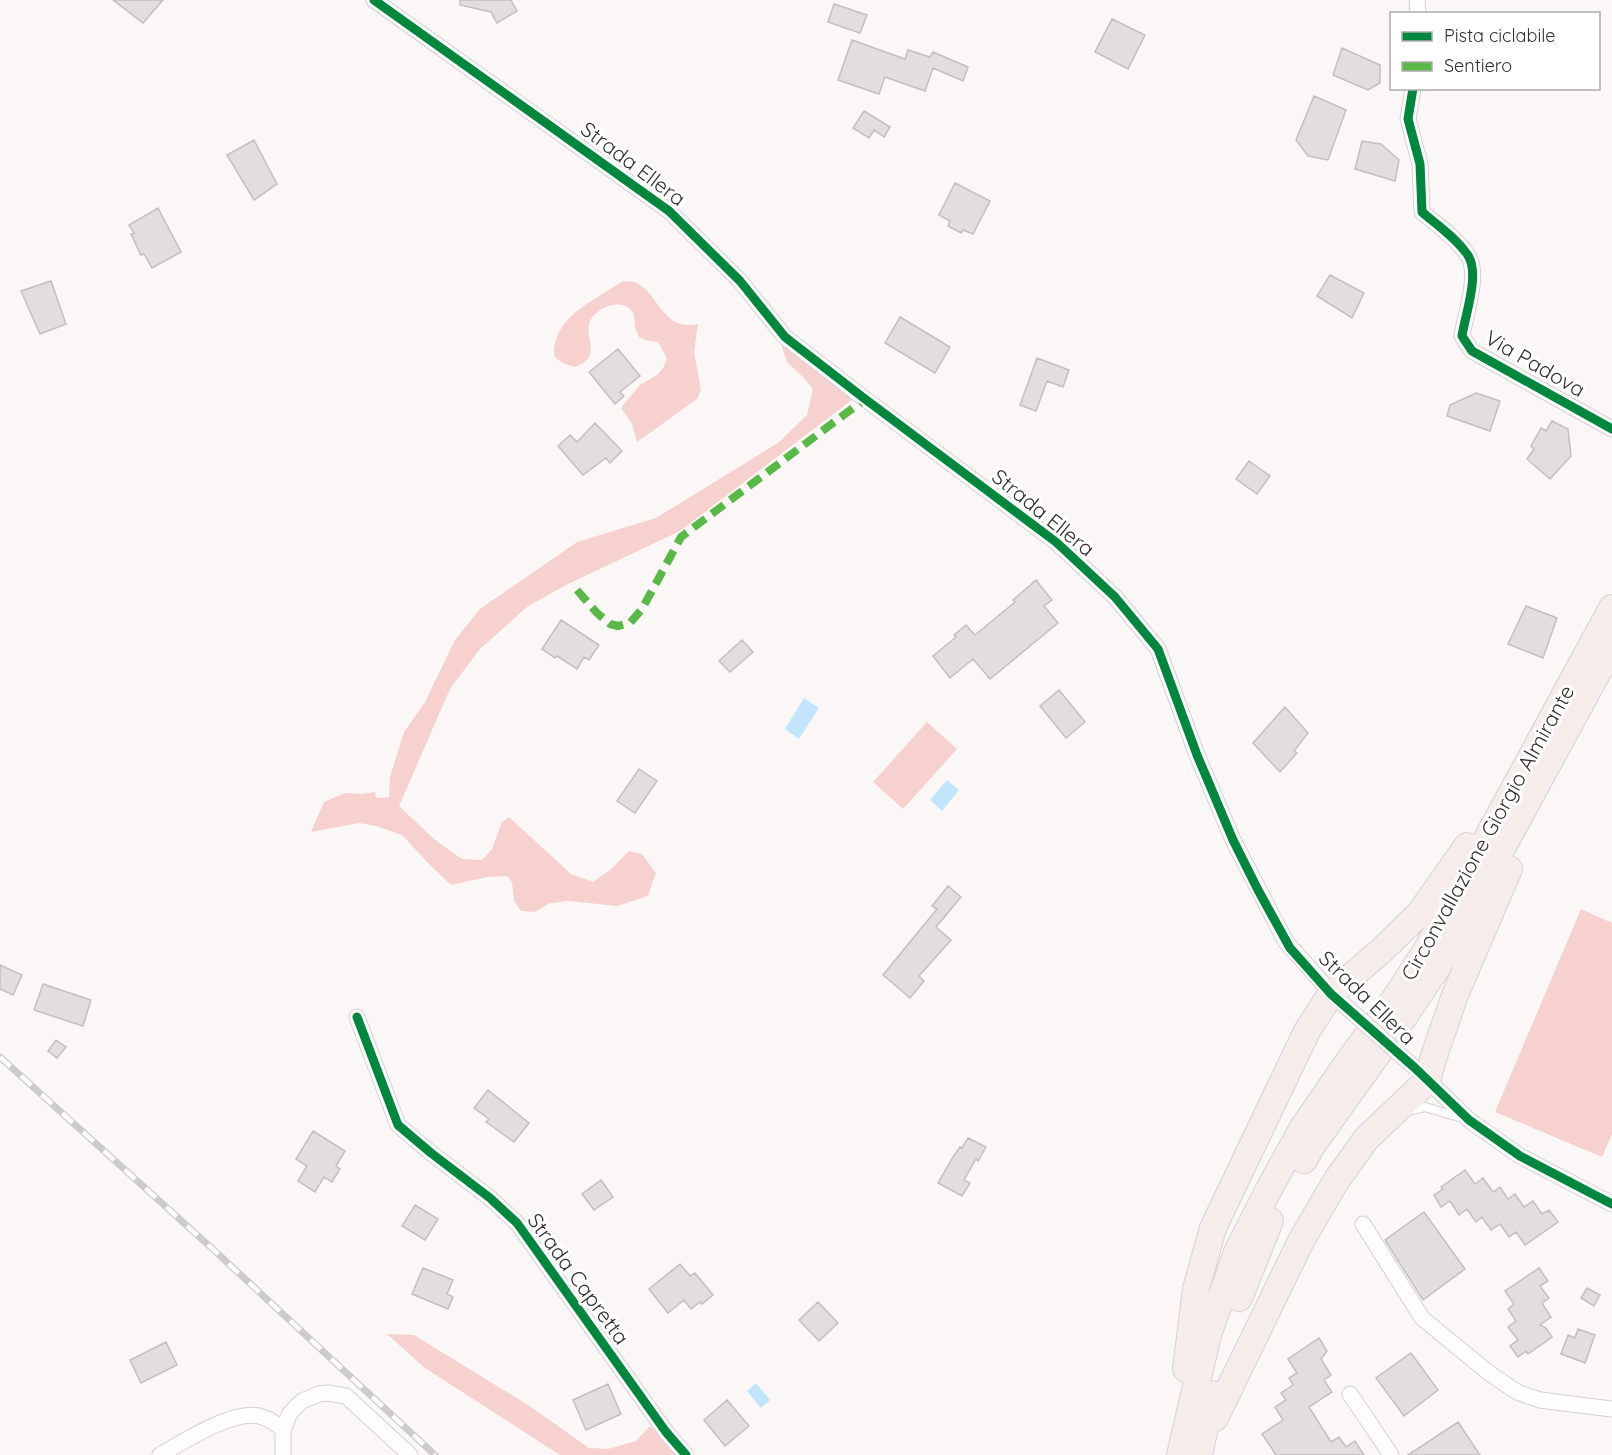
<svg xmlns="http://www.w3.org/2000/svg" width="1612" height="1455" font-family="Quicksand,sans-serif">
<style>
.green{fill:#f6d1ce}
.water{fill:#c2e5fc}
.building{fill:#e2dede;stroke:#c3bfbf;stroke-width:1.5}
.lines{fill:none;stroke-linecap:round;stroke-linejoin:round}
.service-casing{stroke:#d4d0d0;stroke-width:10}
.minor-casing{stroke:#d4d0d0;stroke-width:17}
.trunk-casing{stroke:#d5d2d2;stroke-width:28}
.service{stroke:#fffefe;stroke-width:8}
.minor{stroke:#fffefe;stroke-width:15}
.trunk{stroke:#f6ecea;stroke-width:26}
.rail-casing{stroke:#cdcccc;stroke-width:7}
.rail{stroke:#fff;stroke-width:4.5;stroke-dasharray:14;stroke-linecap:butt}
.minor-bridge-casing{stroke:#d4d0d0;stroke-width:17;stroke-linecap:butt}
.minor-bridge{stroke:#fffefe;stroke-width:15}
.quiet{stroke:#58b947;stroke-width:8;stroke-dasharray:15 8;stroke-linecap:butt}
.cycleway-casing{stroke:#fff;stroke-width:13}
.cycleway{stroke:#00873e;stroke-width:9}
.labels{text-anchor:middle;stroke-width:6;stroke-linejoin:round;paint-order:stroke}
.street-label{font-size:21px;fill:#332f2f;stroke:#fff}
</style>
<rect width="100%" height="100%" fill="#fcf7f7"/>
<path class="green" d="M624,281C628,282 631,281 634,282C659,291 661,332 698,324L694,352L701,390L697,399L637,442L632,424L621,408L640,385L657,375L663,368L667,359L658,342L648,341L639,337C638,334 636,331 635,328C634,321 636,316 631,310C620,297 593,309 589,324C586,335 594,346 589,357C585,363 580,365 574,367C554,360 550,357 557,337C566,315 585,305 604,293C611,289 617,284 624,281Z
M780,341L853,399L680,531L566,585L527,607L479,650L450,689L399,806L435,840L462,859L482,860L492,849L502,822L509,817L571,874L593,882L611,869L629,851L642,854L656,873L648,896L617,906L569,901L550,903L535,912L521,911L514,901L512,882L507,876L487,877L451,885L430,865L402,835L376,826L359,823L311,832L324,802L345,793L362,794L375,792L376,798L389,797L390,777L404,732L425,702L455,640L480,609L577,542L656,518L778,443L807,415L813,389L802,376L787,362Z
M927,722L957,749L903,809L873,782Z
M1581,909L1612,923V1134L1602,1157L1495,1112Z
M387,1334L414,1335L528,1405L589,1448L608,1449L636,1441L650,1426L675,1455H560L425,1368Z"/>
<path class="water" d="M804,698L819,708L799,739L785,729Z
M947,780L959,790L942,811L930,800Z
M756,1383L770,1400L761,1408L747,1391Z"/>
<path class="building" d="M113,0H163L143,23Z
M460,0H511L517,11L497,23L491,12L460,5Z
M834,4L867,15L860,33L828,22Z
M1112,19L1145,35L1128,69L1095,52Z
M852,40L905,59L908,50L930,57L933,52L968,67L963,81L933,68L925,91L885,77L879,94L838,80Z
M1342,48L1380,65V83L1368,90L1333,75Z
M1314,96L1346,110L1328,160L1308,156L1296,140Z
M864,111L890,127L884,137L874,130L869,138L853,128Z
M254,140L277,184L254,200L227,155Z
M1362,141L1381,144L1399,160L1395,181L1355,169Z
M955,183L990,201L973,234L963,230L961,233L948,226L950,221L939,215Z
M158,208L181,252L152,268L144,254L141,255L131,234L134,233L129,225Z
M1330,275L1364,293L1352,318L1317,296Z
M51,281L66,324L40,334L21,291Z
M900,317L950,347L935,373L885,343Z
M618,349L640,376L620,392L624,396L615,404L589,372Z
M1037,358L1069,370L1063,387L1047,381L1036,411L1020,405Z
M1476,393L1500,401L1490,431L1447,416L1450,405Z
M1552,421L1568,429L1571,456L1550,479L1527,459L1534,449L1531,446L1541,428L1546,431Z
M595,423L622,451L610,463L606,458L583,475L558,446L570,435L577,442Z
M1249,461L1270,476L1257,494L1236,479Z
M1036,580L1052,600L1044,606L1058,623L990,679L973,659L950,678L933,656L956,637L954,635L966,625L975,635L1015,602L1013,600Z
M1526,606L1557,618L1543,658L1508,644Z
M561,620L599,645L589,660L584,657L577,669L557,656L555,658L542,649Z
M742,640L753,652L730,672L719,661Z
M1059,690L1085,722L1066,738L1040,706Z
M1285,707L1308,733L1294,751L1297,753L1280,772L1253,743Z
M639,769L657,781L635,813L617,801Z
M948,886L961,897L936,927L951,940L919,976L924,981L910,998L883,975L937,909L932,906Z
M0,965L22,975L13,995L0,989Z
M43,984L91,1000L83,1026L34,1010Z
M56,1040L66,1047L57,1058L48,1051Z
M488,1090L529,1123L514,1142L486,1122L489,1119L474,1108Z
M313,1131L345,1151L336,1166L340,1169L332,1182L324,1177L315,1192L298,1181L307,1166L296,1159Z
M968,1138L986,1147L978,1161L976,1159L964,1180L970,1183L962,1196L938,1183L953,1157L960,1147L962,1148Z
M1465,1170L1475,1184L1483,1178L1493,1192L1500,1187L1508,1199L1515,1194L1524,1207L1533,1201L1542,1214L1549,1210L1558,1222L1525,1245L1516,1232L1509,1237L1500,1224L1491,1230L1482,1217L1476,1222L1467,1209L1459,1215L1450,1201L1441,1207L1434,1195L1443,1189L1441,1187Z
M601,1180L613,1197L594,1210L582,1194Z
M415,1205L438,1219L425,1240L402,1226Z
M1424,1212L1465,1269L1423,1300L1385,1240Z
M680,1264L690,1276L695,1273L713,1295L702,1304L700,1302L691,1309L684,1300L668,1313L649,1289Z
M423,1268L453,1280L447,1294L453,1297L448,1309L412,1294Z
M1539,1268L1548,1281L1540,1286L1549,1298L1542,1303L1551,1317L1540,1325L1546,1328L1552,1337L1528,1354L1526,1351L1518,1357L1510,1346L1518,1340L1508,1327L1516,1321L1508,1309L1514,1304L1505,1291Z
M1587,1288L1600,1295L1594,1306L1581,1298Z
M818,1302L838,1323L819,1341L799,1320Z
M1578,1329L1595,1335L1585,1363L1561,1354L1568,1335L1575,1338Z
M1319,1338L1327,1351L1321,1359L1331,1375L1324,1380L1332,1392L1309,1407L1331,1442L1339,1437L1346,1447L1355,1441L1364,1455H1276L1262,1434L1283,1420L1275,1407L1286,1400L1281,1393L1293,1385L1289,1378L1297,1373L1288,1359Z
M166,1342L177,1365L141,1383L130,1360Z
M1411,1353L1438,1390L1404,1416L1376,1378Z
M608,1384L621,1414L586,1430L573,1400Z
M727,1400L749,1426L725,1446L704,1420Z
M1458,1422L1480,1455H1408Z"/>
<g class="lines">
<defs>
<path id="service" d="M1407,1111L1425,1107L1462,1118"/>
<path id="minor" d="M374,0L669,211L740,281L785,337L865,399L1056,542L1115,597L1158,649L1197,755L1233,840L1286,942L1336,998
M1417,0L1418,14
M1413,88L1408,119L1420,164L1422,212C1437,225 1455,237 1467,254C1481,272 1465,315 1462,336L1472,351L1612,429
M357,1017L398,1125L431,1153L490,1198L517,1223L666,1432L686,1455
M1422,1075L1469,1120L1520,1156L1612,1204
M1363,1224L1422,1318L1489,1373L1517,1392L1540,1400L1612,1409
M1350,1394L1391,1455
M160,1455C183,1442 232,1410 259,1416C268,1418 276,1423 283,1430
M283,1455V1430L290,1413L302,1401L319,1394L328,1393L346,1396L410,1455"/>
<path id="trunk" d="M1304,1160L1311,1147L1406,1014L1438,966L1612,646
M1239,1298L1270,1221
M1186,1369L1196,1289L1213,1228L1307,1031L1331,994L1382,950L1420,913L1467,846
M1215,1418L1301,1241L1336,1181L1366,1139L1427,1081L1433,1059L1455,995L1509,869
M1180,1455L1208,1335L1237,1252L1268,1191L1302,1129L1350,1059L1394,1000L1427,949L1612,608
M1199,1455L1212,1394"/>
</defs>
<use href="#service" class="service-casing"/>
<use href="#minor" class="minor-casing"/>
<use href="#trunk" class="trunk-casing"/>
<use href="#service" class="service"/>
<use href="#minor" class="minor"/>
<use href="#trunk" class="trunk"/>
<defs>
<path id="rail" d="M0,1057L216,1252L435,1455"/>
</defs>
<use href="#rail" class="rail-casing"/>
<use href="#rail" class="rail"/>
<defs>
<path id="minor-bridge" d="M1343,1004L1415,1068"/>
</defs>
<use href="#minor-bridge" class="minor-bridge-casing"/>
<use href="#minor-bridge" class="minor-bridge"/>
<path class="quiet" d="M577,590L597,613L610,624L618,626L630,623L642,609L681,537L865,399"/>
<defs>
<path id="cycleway" d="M374,0L669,211L740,281L785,337L865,399L1056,542L1115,597L1158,649L1197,755L1233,840L1258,890L1290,948L1331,994L1415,1068L1469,1120L1520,1156L1612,1204
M1413,88L1408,119L1420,164L1422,212C1437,225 1455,237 1467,254C1481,272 1465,315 1462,336L1472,351L1612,429
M357,1017L398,1125L431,1153L490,1198L517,1223L666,1432L686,1455"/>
</defs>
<use href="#cycleway" class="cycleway-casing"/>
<use href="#cycleway" class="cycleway"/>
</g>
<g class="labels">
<g class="street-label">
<text transform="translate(633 164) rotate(37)" y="7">Strada Ellera</text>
<text transform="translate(1535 364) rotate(30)" y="7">Via Padova</text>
<text transform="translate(1043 513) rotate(39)" y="7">Strada Ellera</text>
<text transform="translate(1488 833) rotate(-61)" y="7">Circonvallazione Giorgio Almirante</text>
<text transform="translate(1367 998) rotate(44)" y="7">Strada Ellera</text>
<text transform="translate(578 1279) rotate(54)" y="7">Strada Capretta</text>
</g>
</g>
<rect x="1390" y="12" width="210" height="78" fill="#ffffff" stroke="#adacac" stroke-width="1.5"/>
<rect x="1402" y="32" width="30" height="9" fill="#00873e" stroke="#adacac" stroke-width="1.5"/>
<text x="1444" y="42" font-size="18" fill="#332f2f">Pista ciclabile</text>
<rect x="1402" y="62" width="30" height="9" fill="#58b947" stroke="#adacac" stroke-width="1.5"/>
<text x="1444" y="72" font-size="18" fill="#332f2f">Sentiero</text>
</svg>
